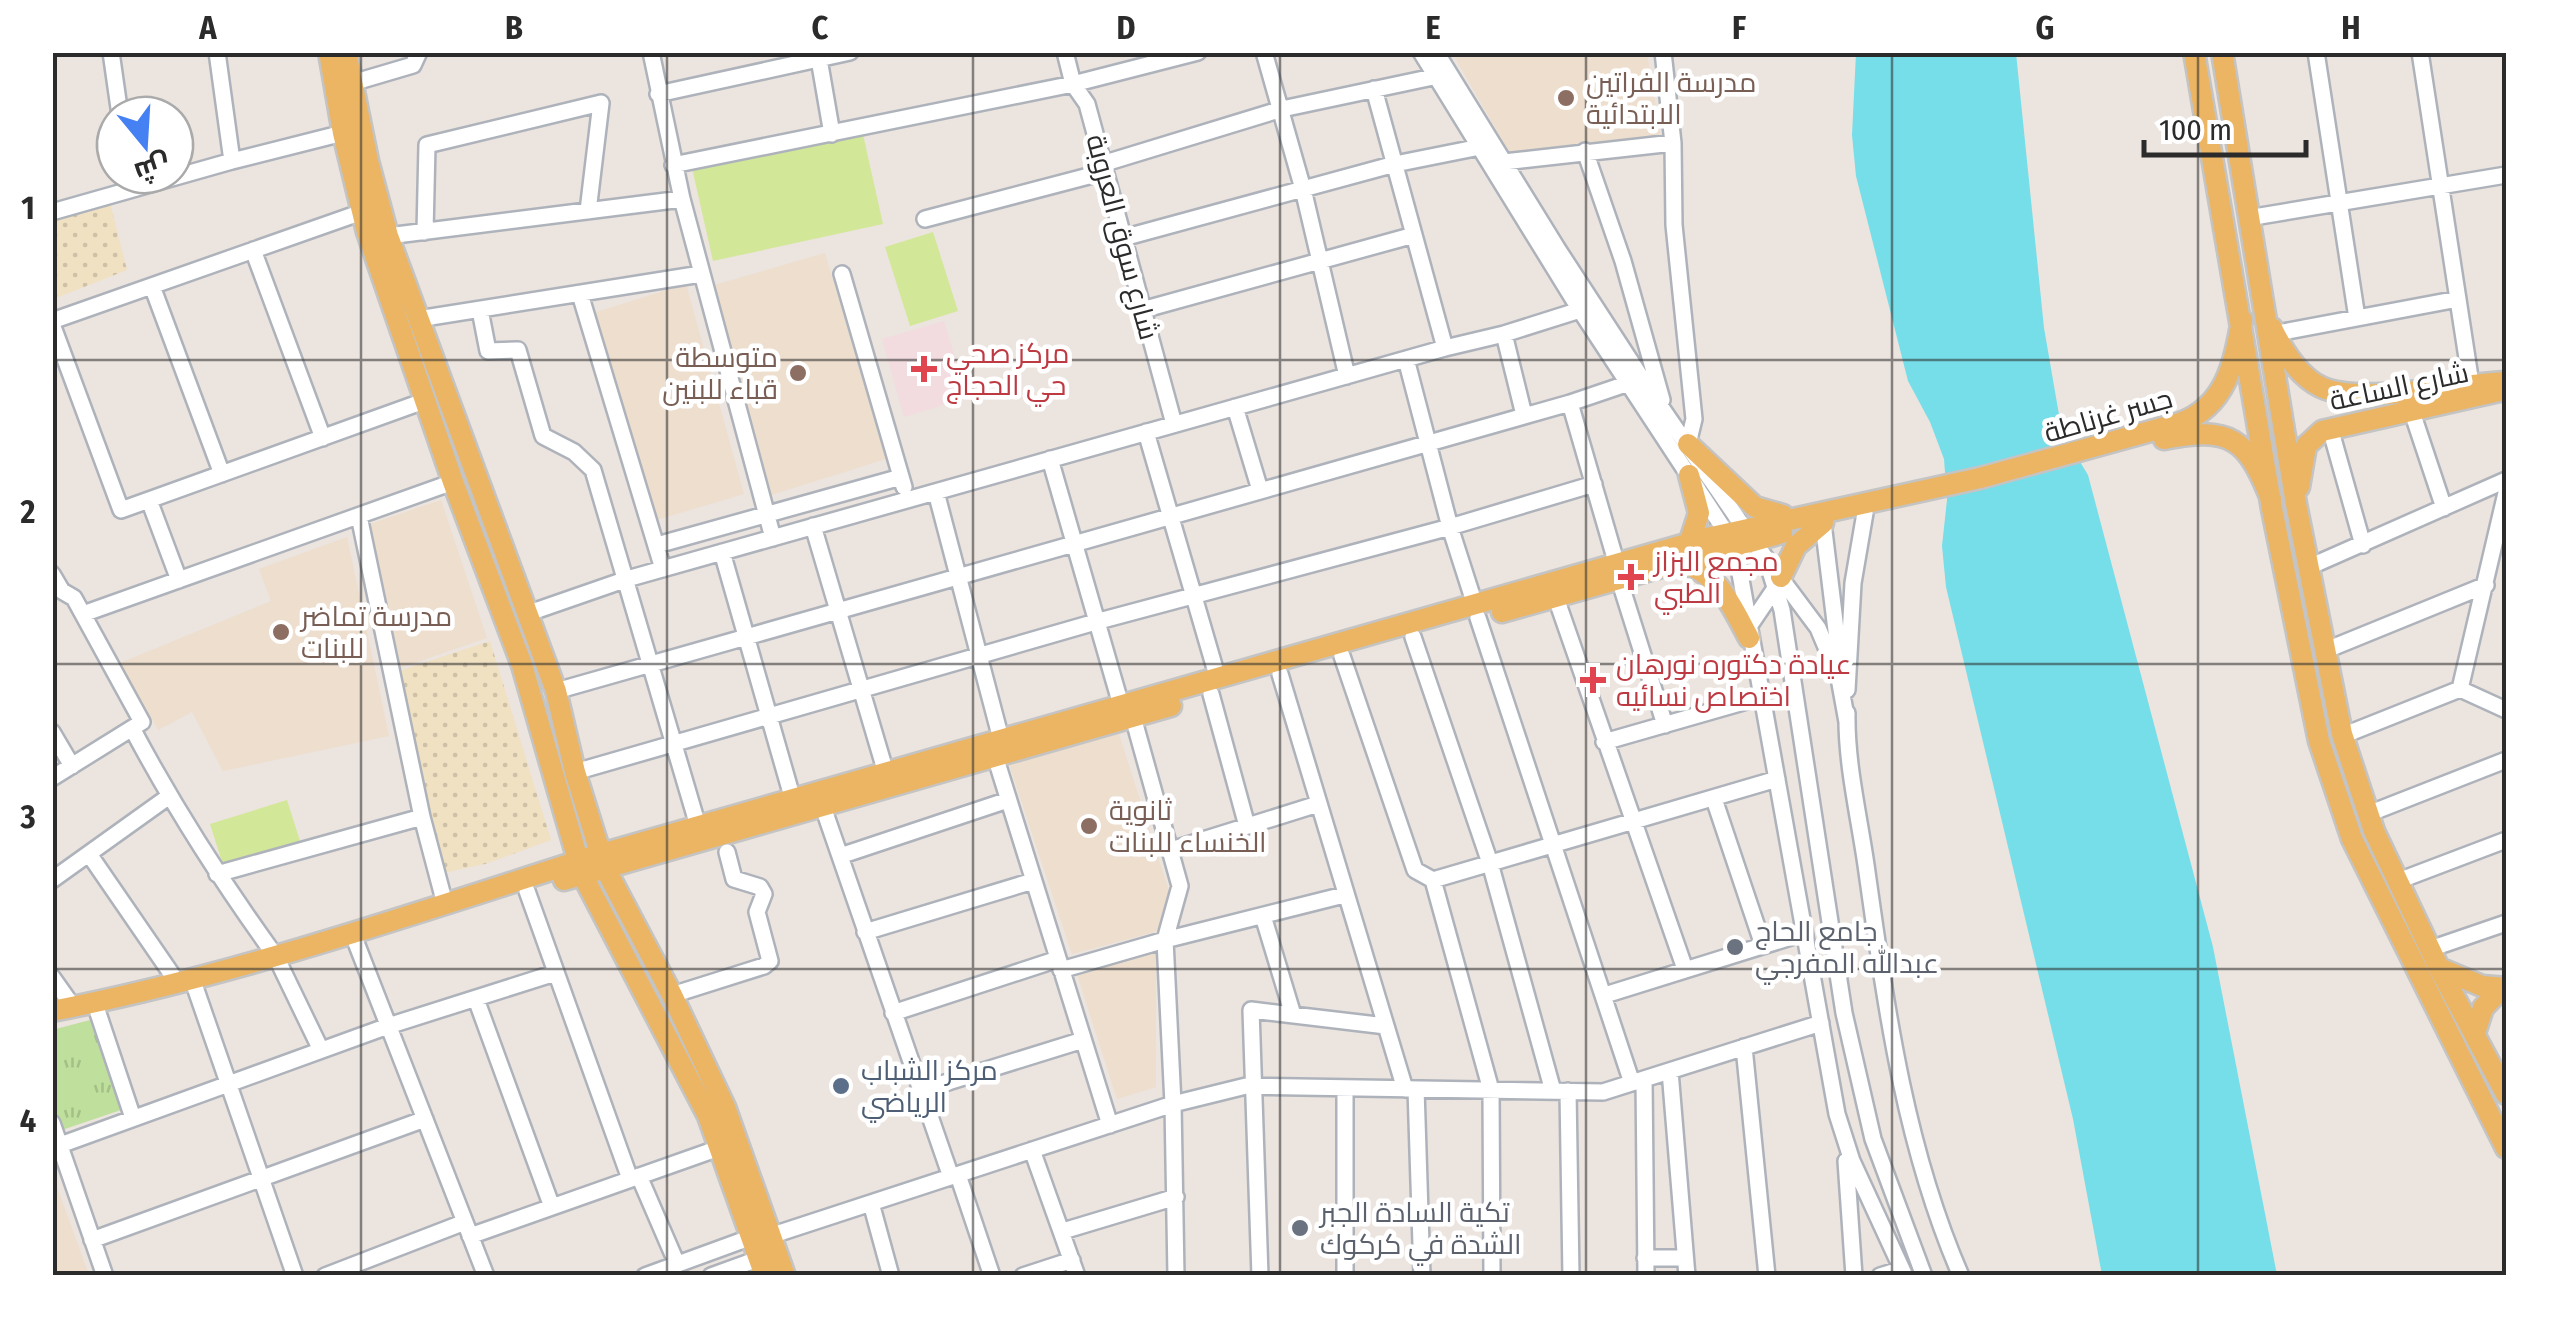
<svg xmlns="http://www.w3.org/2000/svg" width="2559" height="1328" font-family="'Fira Sans Condensed',Cairo,sans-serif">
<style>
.education{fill:#eddece}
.medical{fill:#f2dce0}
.sand{fill:url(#sand-dots)}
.park{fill:url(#park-tufts)}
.pitch{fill:#d3e799}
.water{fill:#75dee9}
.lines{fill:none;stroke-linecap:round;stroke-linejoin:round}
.minor-casing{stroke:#aeb3bb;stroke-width:20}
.major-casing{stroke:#c4c4c4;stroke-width:25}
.minor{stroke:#fff;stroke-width:15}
.major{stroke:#ebb564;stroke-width:20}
.grid{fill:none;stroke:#2b2b2b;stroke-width:2.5;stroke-opacity:0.55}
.education-dot{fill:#8d6e63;stroke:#fff;stroke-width:4}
.health-dot{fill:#e0444e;stroke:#fff;stroke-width:4}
.worship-dot{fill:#6b7280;stroke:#fff;stroke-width:4}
.service-dot{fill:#5c6f8a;stroke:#fff;stroke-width:4}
.labels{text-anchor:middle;stroke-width:9;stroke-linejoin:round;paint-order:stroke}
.education-label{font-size:28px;fill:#785e54;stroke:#fff;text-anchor:start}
.street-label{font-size:28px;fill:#2b2b2b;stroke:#fff}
.health-label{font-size:28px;fill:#be3a42;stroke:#fff;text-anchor:start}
.worship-label{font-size:28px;fill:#5b616d;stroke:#fff;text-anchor:start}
.service-label{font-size:28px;fill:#4e5e75;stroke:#fff;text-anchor:start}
.neatline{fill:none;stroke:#2b2b2b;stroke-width:4}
.grid-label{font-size:32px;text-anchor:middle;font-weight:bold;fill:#2b2b2b}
</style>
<defs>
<pattern id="sand-dots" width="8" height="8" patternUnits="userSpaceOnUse" patternTransform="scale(2.5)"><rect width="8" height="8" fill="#f0e1c2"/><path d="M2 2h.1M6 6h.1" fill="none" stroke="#cec1a7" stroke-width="1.8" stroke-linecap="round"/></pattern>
<pattern id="park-tufts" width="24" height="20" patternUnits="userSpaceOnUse" patternTransform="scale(2.5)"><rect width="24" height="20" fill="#bfe09d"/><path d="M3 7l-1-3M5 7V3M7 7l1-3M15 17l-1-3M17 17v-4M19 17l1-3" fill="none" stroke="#a4c087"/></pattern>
</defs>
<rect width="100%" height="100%" fill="#ece4de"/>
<path class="education" d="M1507,52L1647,53L1661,138L1512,157L1455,58Z
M825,253L886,459L771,495L711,286Z
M686,284L744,494L653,521L590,314Z
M441,500L487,638L400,668L370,524Z
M347,537L389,736L223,771L192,712L158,730L120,663L271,601L259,569Z
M1117,728L1170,894L1162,930L1072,954L1007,758Z
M1156,951V1087L1117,1099L1076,971Z
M52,1176H53L89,1275H53Z"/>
<path class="medical" d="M944,321L967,398L904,417L882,339Z"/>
<path class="sand" d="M110,203L127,270L56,298L52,290V222Z
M490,641L551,840L485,864L443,873L399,671Z"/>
<path class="park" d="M90,1020L121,1110L62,1130L53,1102L52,1030Z"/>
<path class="pitch" d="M862,130L883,224L713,261L692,168Z
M933,232L958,311L910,326L885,247Z
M287,800L300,841L223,865L210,824Z"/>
<path class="water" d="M1856,53H2016L2044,328L2062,432L2088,475L2213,947L2277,1275H2102L2073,1119L1946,587L1942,546L1947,500L1944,459L1930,422L1908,381L1856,176L1852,135Z"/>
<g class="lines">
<defs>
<path id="minor" d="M111,52L120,115
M217,52L232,161
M651,52L682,199L773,538
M1065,52L1073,84L1087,104L1174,424
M1264,52L1303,189L1347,376
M1421,52L1580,310L1735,546L1837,1114L1852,1161L1905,1276
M1436,52L1557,248L1652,394L1753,541L1818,628L1839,678L1847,722
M1663,52L1673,143L1674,225L1694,419L1688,444
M2316,52L2357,318
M2420,52L2471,384
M819,59L832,134
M352,83L413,65L419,52
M1374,89L1445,348
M658,94L850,52
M1585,151L1623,261L1662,400
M1504,162L1673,143
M1102,164L1282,109L1433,77
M673,165L1073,84L1198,52
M52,212L232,161L343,133
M2248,218L2506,175
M925,219L1104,172
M425,232L427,145L601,103L588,211
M388,236L682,199
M1123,238L1395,164L1480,147
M253,250L323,438
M842,274L904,487
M152,286L222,474
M580,294L663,569
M480,310L488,351L518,350L543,436L574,452L593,470L698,826
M1142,310L1414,235
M418,319L701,274
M52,321L362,212
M52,324L121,510L424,401
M1504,334L1524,415
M2267,335L2458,299
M1406,359L1450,527L1475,605
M1570,403L1617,565
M1235,407L1260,490
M2412,412L2444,508
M2330,428L2363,545
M1146,432L1218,679
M1050,459L1121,705
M936,492L1001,739
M149,500L179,580
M359,516L422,817L445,904
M1823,523L1840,663
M813,526L886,773
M657,545L901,477
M722,552L793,800
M2309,567L2506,480
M1770,571L1782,610L1844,1013L1873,1139L1924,1276
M52,574L62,591L74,598L142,722L52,778
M1619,579L1665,725
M1556,598L1685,969
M529,613L627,579L1445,348L1504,334L1580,310
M83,614L453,482
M1478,618L1632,1083
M1748,628L1780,581
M1413,637L1490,863L1553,1091
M2324,651L2486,585
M1342,656L1415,870L1433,880L1491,1090L1492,1276
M1280,674L1405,1089
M2460,689L2506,493
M1847,690L1853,583L1865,513
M556,691L1570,403L1629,383
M1211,694L1247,826
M1847,713C1846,763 1859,816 1866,865C1886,1006 1904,1145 1961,1276
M1133,717L1180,886L1165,940L1173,1104L1176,1276
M133,730C175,809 222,882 274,954
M52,732L72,766
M2342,736L2460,689L2506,710
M1604,742L1761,697
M995,756L1110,1125
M575,772L1099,621L1450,527L1594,484
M1714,799L1763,945
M823,807L951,1177
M2368,814L2506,760
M1171,850L1318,804
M89,854L177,982
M840,856L1008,800
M217,874L422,817
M52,880L168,797
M1433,880L1777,779
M2398,881L2506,840
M527,891L630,1179
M1263,916L1293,1015
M865,932L1033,881
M355,940L486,1276
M2430,949L2506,923
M279,963L321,1050
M1061,970L1165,940L1344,895
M52,977L74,1008
M195,987L295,1276
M672,995L764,966L770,961L757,912L764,894L760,887L734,879L727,852
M1605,995L1804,933
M476,999L552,1207
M98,1013L133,1118
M893,1013L1058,959
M1744,1047L1767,1276
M1670,1071L1687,1276
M1644,1079L1646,1276
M1416,1089L1422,1276
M919,1091L1083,1040
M1568,1091L1571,1276
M52,1123L105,1276
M52,1148L388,1026L555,973
M1032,1150L1077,1276
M1846,1161L1854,1276
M958,1175L992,1276
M639,1176L677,1264
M871,1203L891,1276
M1063,1231L1176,1197
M470,1236L719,1148
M770,1236L1173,1104L1246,1086L1603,1092L1821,1023
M92,1240L425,1119
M1645,1258H1684
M325,1276L465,1222
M645,1276L760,1234
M711,1276L769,1255
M1023,1276L1072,1260
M1260,1276L1251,1010L1386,1026
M1345,1276V1088
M1880,1276L1893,1272L1901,1276"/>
<path id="major" d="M329,52L343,133L367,232L453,482L522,665L582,874L708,1116L765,1276
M346,52L368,161L388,236L556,691L575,772L605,868L672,995L725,1107L785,1276
M2194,52L2272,509L2319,741L2352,839L2506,1148
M2222,52L2296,504L2342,734L2374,831L2439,968L2506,1094
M2272,328C2283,351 2298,376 2321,387C2360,405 2460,384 2506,382
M2164,439C2230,426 2247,438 2271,499
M1688,444L1755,507L1783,515
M2299,487L2306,446L2322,431L2499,391
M1689,544L1699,513L1689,475
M1680,562C1719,573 1731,605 1749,638
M1781,577L1796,546L1823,523
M1502,612L1782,533
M564,880L1171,706
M2439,968L2482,986L2506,988
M52,1011C238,975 421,911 601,854L1707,538L1980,478L2180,423C2226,406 2234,364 2242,320
M2475,1033L2483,1008L2501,989"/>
</defs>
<use href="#minor" class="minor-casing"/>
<use href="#major" class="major-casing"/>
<use href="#minor" class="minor"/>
<use href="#major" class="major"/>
</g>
<path class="grid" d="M361,52V1276M667,52V1276M973,52V1276M1280,52V1276M1586,52V1276M1892,52V1276M2198,52V1276M52,360H2506M52,664H2506M52,969H2506"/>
<g class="education-dot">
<circle cx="1566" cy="98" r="10"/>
<circle cx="798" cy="373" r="10"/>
<circle cx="281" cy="632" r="10"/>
<circle cx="1089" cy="826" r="10"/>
</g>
<g class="health-dot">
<path d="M919 354h10v10h10v10h-10v10h-10v-10h-10v-10h10z"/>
<path d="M1626 562h10v10h10v10h-10v10h-10v-10h-10v-10h10z"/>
<path d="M1588 665h10v10h10v10h-10v10h-10v-10h-10v-10h10z"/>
</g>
<g class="worship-dot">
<circle cx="1735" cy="947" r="10"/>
<circle cx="1300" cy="1228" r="10"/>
</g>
<circle class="service-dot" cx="841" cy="1086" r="10"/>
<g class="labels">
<g class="education-label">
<text x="1586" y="92">مدرسة الفراتين<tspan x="1586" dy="32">الابتدائية</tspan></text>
<text x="778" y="367" text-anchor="end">متوسطة<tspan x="778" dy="32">قباء للبنين</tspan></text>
<text x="301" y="626">مدرسة تماضر<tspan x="301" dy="32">للبنات</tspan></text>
<text x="1109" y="820">ثانوية<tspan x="1109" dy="32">الخنساء للبنات</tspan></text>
</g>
<g class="street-label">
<text transform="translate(1123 237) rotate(75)" y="10">شارع سوق العروبة</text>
<text transform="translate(2399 386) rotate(-12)" y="10">شارع الساعة</text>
<text transform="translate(2108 415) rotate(-16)" y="10">جسر غرناطة</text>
</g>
<g class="health-label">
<text x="946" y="363">مركز صحي<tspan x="946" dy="32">حي الحجاج</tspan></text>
<text x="1654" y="571">مجمع البزاز<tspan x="1654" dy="32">الطبي</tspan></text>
<text x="1616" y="674">عيادة دكتوره نورهان<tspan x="1616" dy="32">اختصاص نسائيه</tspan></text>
</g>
<g class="worship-label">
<text x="1755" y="941">جامع الحاج<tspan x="1755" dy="32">عبدالله المفرجي</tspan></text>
<text x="1320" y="1222">تكية السادة الجبر<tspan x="1320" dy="32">الشدة في كركوك</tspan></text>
</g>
<g class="service-label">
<text x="861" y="1080">مركز الشباب<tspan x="861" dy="32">الرياضي</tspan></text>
</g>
</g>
<rect width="2559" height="1328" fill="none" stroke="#ffffff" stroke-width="110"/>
<g transform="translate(145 145) rotate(162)"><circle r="48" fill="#ffffff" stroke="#aaaaaa" stroke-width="2.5"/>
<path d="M0-8L18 38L0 25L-18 38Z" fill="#4581f2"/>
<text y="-15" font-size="28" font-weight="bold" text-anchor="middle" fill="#2b2b2b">ش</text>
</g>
<path d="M2144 140v15h162v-15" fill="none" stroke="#2b2b2b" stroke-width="5"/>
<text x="2159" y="140" font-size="30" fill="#2b2b2b" stroke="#ffffff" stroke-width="8" paint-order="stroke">100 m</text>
<rect x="55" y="55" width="2449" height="1218" class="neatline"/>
<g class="grid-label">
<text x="208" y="39">A</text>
<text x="514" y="39">B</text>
<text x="820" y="39">C</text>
<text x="1126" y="39">D</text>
<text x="1433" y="39">E</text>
<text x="1739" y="39">F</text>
<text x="2045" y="39">G</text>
<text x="2351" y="39">H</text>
<text x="28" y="219">1</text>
<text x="28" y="523">2</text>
<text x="28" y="828">3</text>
<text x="28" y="1132">4</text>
</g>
</svg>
